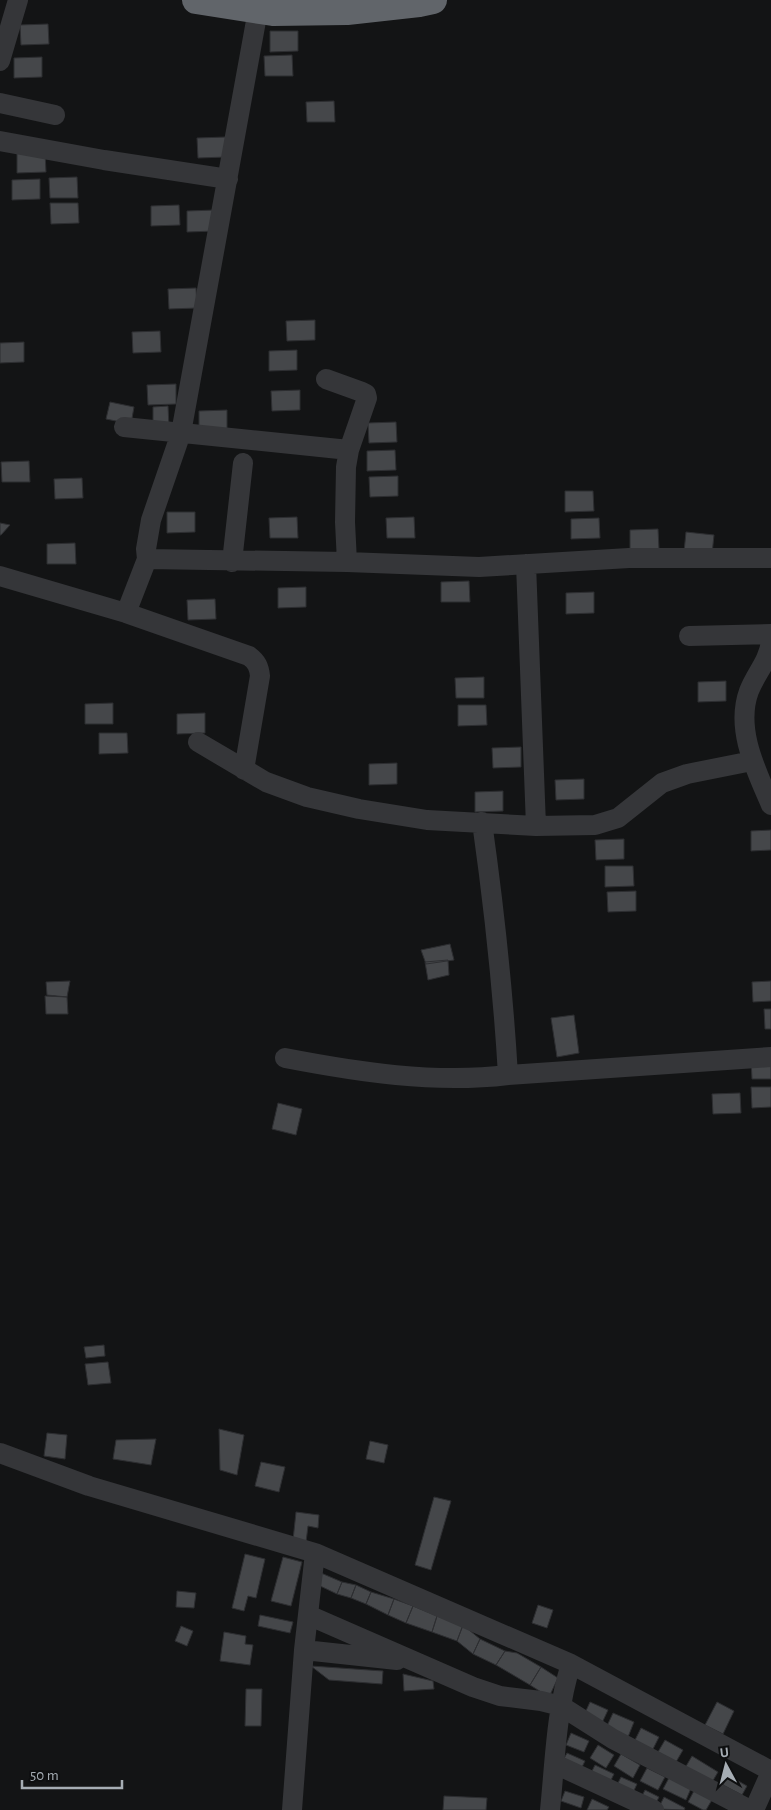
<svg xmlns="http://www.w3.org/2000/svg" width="771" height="1810" font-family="'Alegreya Sans',sans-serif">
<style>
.building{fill:#45474a;stroke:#2d2e31}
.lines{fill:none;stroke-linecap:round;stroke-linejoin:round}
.minor{stroke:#353639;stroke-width:20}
.highway{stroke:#61656a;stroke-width:28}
</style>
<rect width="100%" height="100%" fill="#131415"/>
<path class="building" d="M48,24L49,44L21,45L20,25Z
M270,31H298V51L270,52Z
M292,55L293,76H265L264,56Z
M42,57V77L14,78V58Z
M334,101L335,122H307L306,102Z
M226,137V157L198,158L197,138Z
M17,152H45L46,172L17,173Z
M77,177L78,198H50L49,178Z
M40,179V199L12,200V180Z
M50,203H78L79,223L51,224Z
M179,205L180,225L151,226V206Z
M215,210V231L187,232V211Z
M196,288L197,308L169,309L168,289Z
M315,320V340L287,341L286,321Z
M160,331L161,352L133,353L132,332Z
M24,342V362L0,363V343Z
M297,350V370L269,371V351Z
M176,384V404L148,405L147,385Z
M300,390V410L272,411L271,391Z
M110,402L134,407L131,424L106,419Z
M168,406L169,427H153V407Z
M227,410V430L199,431V411Z
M396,422L397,442L369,443L368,423Z
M395,450L396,470L367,471V451Z
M29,461L30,482H2L1,462Z
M398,476V496L370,497L369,477Z
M82,478L83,498L55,499L54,479Z
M565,491H593L594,511L565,512Z
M167,512H195V532L167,533Z
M297,517L298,538H270L269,518Z
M414,517L415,538H387L386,518Z
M599,518L600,538L571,539V519Z
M0,523L10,525L1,535H0Z
M658,529L659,549L630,550V530Z
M686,532L714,535L712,554L684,552Z
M75,543L76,564H47V544Z
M469,581L470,602H441V582Z
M306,587V607L278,608V588Z
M594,592V613L566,614V593Z
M215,599L216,619L188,620L187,600Z
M484,677V698H456L455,678Z
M726,681V701L698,702V682Z
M113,703V724H85V704Z
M458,705H486L487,725L458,726Z
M205,713V733L177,734V714Z
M99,733H127L128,753L99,754Z
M521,747V767L493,768L492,748Z
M397,763V784L369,785V764Z
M584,779V799L556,800L555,780Z
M503,791V811L475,812V792Z
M771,830V850L751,851V831Z
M624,839V859L596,860L595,840Z
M605,866H633L634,886L605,887Z
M636,891V911L608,912L607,892Z
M450,944L454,960L426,964L421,950Z
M448,960L449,975L428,980L425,962Z
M70,981L67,997L47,995L46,982Z
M771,981V1001L753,1002L752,982Z
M45,996L67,997L68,1014H46Z
M764,1009H771V1029H765Z
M574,1015L579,1053L557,1057L551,1018Z
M771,1058V1079H752L751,1059Z
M751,1087H771V1107L752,1108Z
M740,1093L741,1113L713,1114L712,1094Z
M278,1103L302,1109L296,1135L272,1129Z
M104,1345L105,1356L86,1358L84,1347Z
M108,1362L111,1383L88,1385L85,1364Z
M219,1429L244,1435L237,1475L220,1470Z
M47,1433L67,1435L65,1459L44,1456Z
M156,1439L151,1465L113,1459L116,1440Z
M370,1441L388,1445L384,1463L366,1459Z
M261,1462L285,1467L279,1492L255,1486Z
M434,1497L451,1501L431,1570L415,1565Z
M296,1512L319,1515L318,1528L308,1526L306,1542L293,1540Z
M245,1554L265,1559L256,1598L248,1596L244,1611L232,1608Z
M283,1557L302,1562L291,1606L271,1601Z
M321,1573L342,1582L337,1594L316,1584Z
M342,1582L356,1585L351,1598L337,1594Z
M356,1585L371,1592L366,1604L351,1598Z
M177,1591L196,1593L194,1608L176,1607Z
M371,1592L394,1599L388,1615L366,1604Z
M394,1599L413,1606L406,1623L388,1615Z
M538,1605L553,1610L547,1628L532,1623Z
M413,1606L437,1616L432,1632L406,1623Z
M260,1615L293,1622L290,1633L258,1626Z
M437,1616L463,1625L457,1641L432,1632Z
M463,1625L480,1639L473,1654L457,1641Z
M181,1626L193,1631L187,1646L175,1641Z
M224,1632L246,1636L245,1644L253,1645L250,1665L220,1661Z
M480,1639L505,1651L496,1665L473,1654Z
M505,1651L517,1653L541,1667L530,1685L496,1665Z
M311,1666L383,1671L382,1684L329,1680Z
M541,1667L558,1678L549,1697L530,1685Z
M403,1674L433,1681L434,1689L404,1691Z
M246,1689H262L261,1726H245Z
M590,1702L608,1710L602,1723L584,1715Z
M717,1702L734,1711L723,1734L705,1725Z
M613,1713L634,1722L628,1737L606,1728Z
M641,1728L659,1737L652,1751L634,1742Z
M571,1733L589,1741L584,1752L566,1745Z
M665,1740L683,1750L676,1762L658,1752Z
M598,1745L614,1755L606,1768L590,1758Z
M567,1753L585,1761L580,1771L562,1762Z
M621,1754L640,1765L633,1778L614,1766Z
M692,1756L718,1772L711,1784L685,1768Z
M595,1765L614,1774L609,1784L590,1775Z
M647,1768L665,1777L658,1790L640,1781Z
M728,1775L747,1786L742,1795L723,1785Z
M670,1776L692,1786L686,1800L663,1789Z
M621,1777L637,1784L631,1797L615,1789Z
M695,1789L713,1798L706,1810H703L688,1802Z
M645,1790L659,1797L654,1807L640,1800Z
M565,1791L584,1797L581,1808L561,1801Z
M444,1796L487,1798L486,1810H443Z
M664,1797L685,1808L684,1810L658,1809Z
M592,1799L609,1807L607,1810H587Z"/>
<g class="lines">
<path class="minor" d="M258,10L181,433L151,520L146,549L147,559L347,562L479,567L629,558H771
M0,61L18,0
M0,103L55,115
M0,141L104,160L228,179
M326,379L362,392L366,394L367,398L349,450L346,467L345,522L347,562
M124,427L349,450
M232,562L243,463
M526,564L536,826
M0,576L126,613L249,656C257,662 259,667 260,676L244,770
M126,613L147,559
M689,636L771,634
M771,642C768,662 756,673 749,691C735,729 756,770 771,805
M198,742L266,782L307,797L359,809L427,820L536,826L595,825L618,818L662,783L687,774L752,761
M482,822C494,907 503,990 508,1075
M285,1058C358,1072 434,1084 508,1075L771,1057
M0,1453L89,1486L315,1553L571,1664L771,1771
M308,1615L473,1687L500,1696L541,1701L561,1706L613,1739L750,1810
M304,1650L397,1660
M555,1764L654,1810
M292,1810L304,1650L315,1553
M550,1810C555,1762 556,1711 571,1664
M754,1810L771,1772"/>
<path class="highway" d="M196,0L273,12L347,11L419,3L433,0"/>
</g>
<g transform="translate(726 1765) rotate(353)" stroke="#0e0f10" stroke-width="4" paint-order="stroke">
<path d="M0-4L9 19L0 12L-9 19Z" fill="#a6adb4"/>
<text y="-8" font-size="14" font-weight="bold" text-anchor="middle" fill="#a6adb4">U</text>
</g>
<path d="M22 1780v8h100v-8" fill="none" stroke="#a6adb4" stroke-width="2.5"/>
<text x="30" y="1780" font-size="15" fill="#a6adb4" stroke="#0e0f10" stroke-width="4" paint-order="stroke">50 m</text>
</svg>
